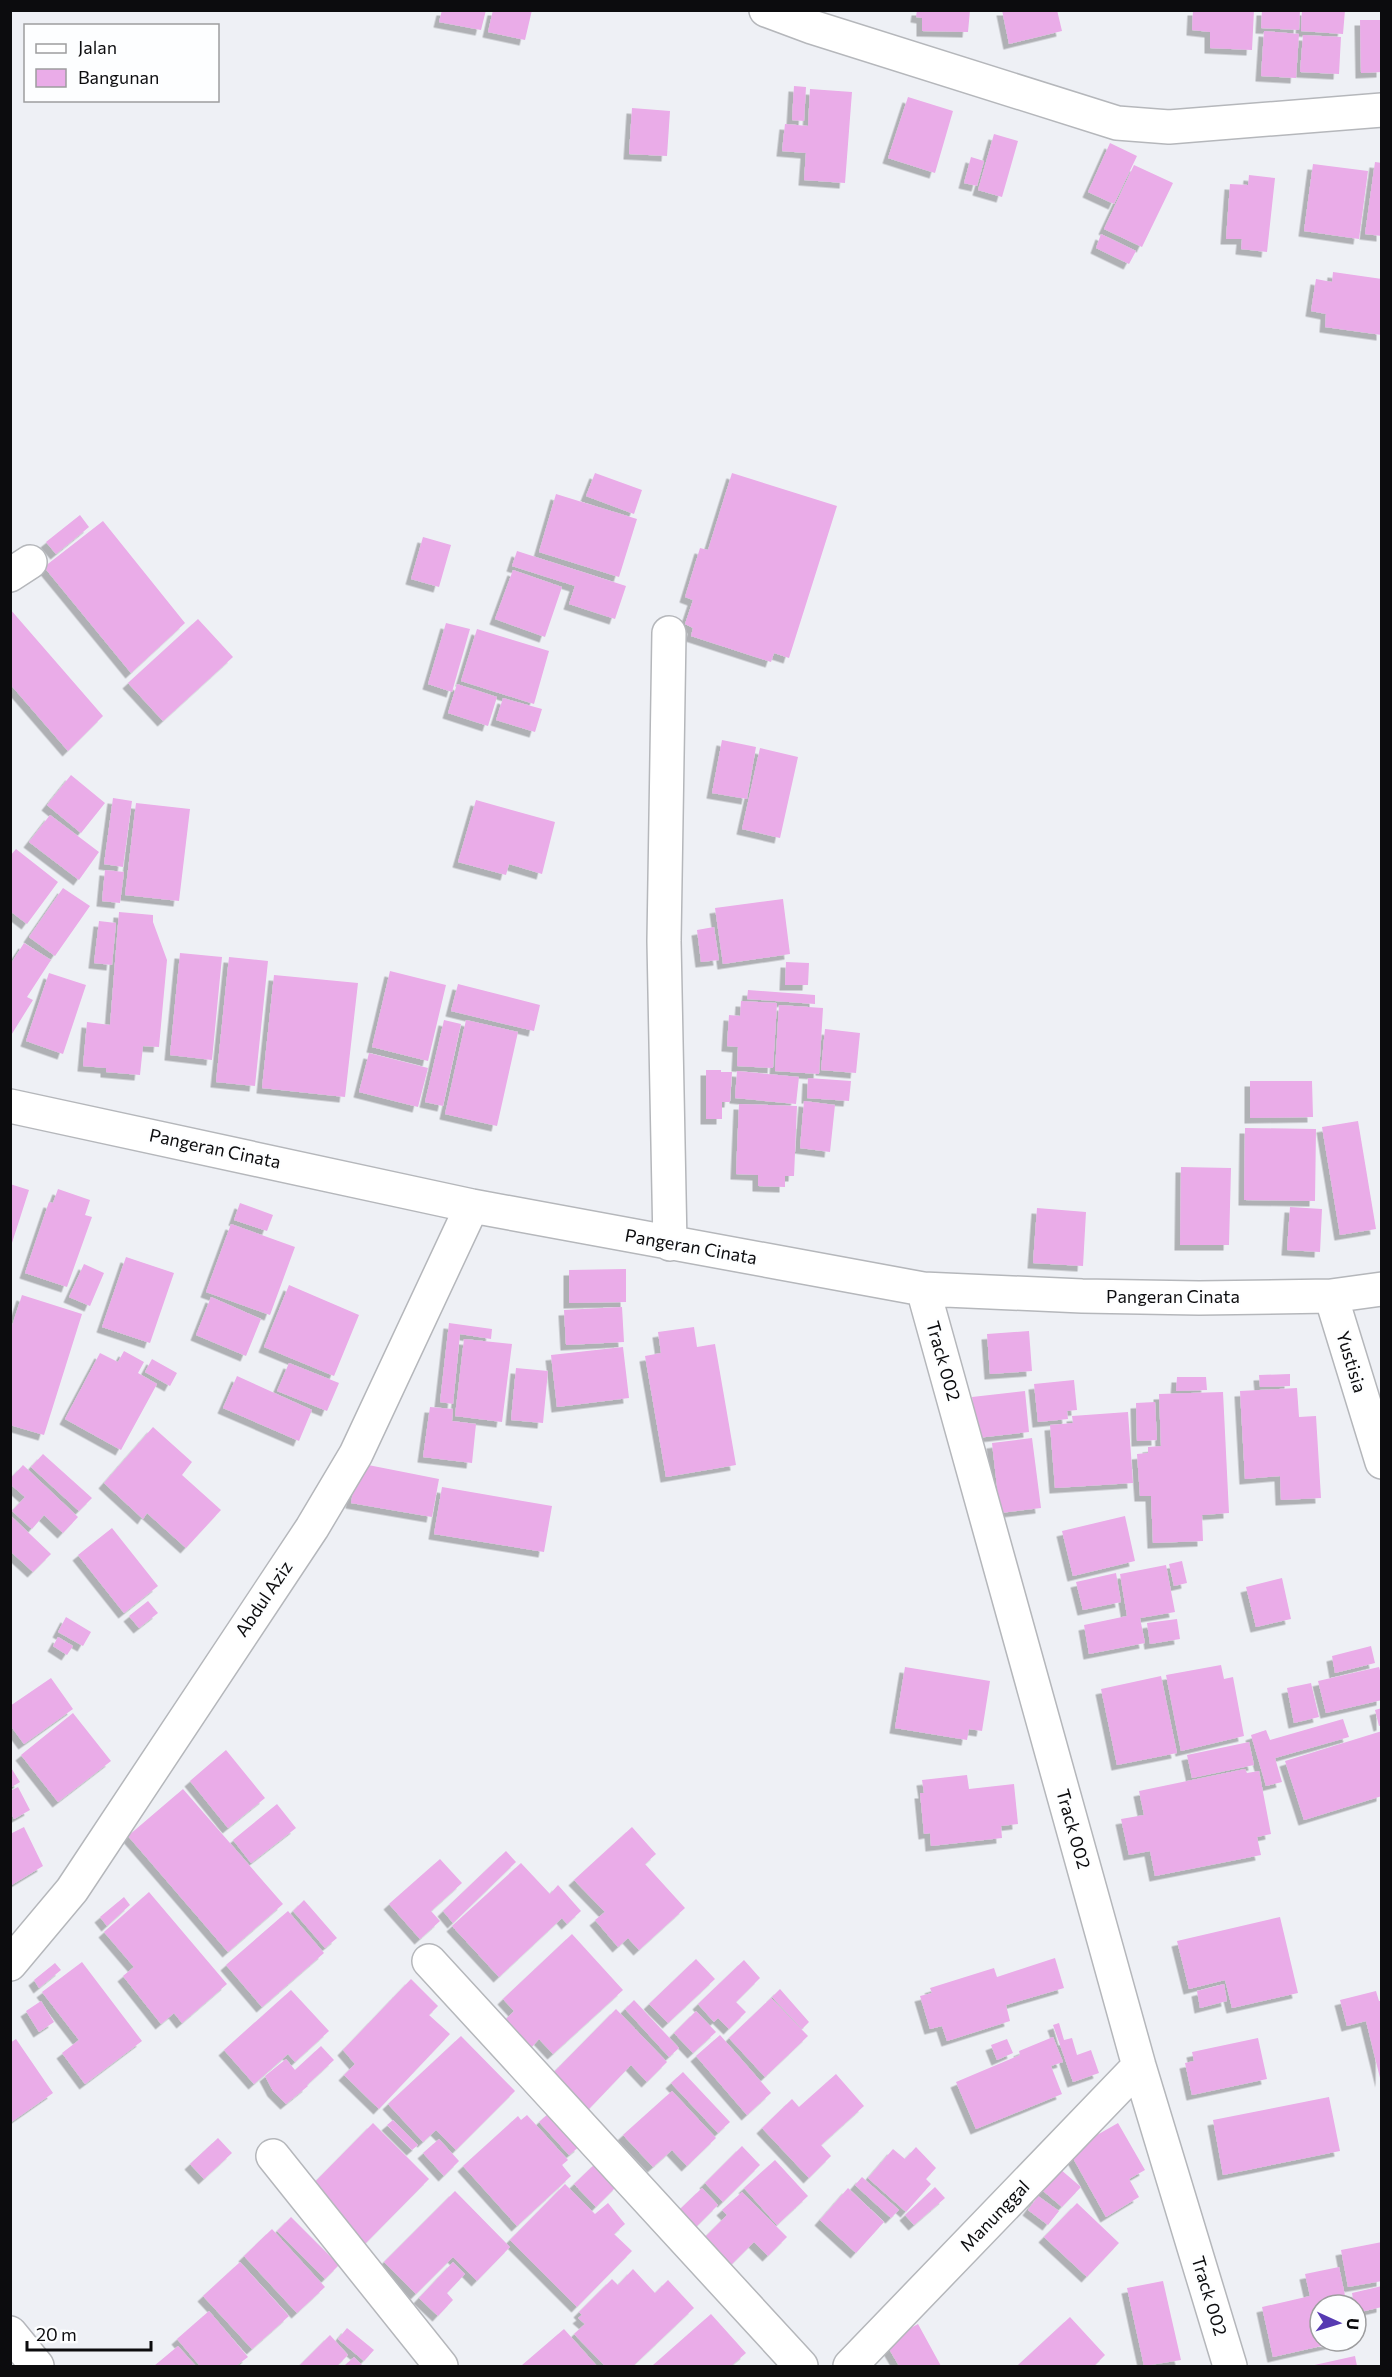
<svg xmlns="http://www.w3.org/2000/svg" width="1392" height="2377" font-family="Commissioner,sans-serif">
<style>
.building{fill:#eaace8;filter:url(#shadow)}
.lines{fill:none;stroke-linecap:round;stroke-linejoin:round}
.minor-casing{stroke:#b5b7bb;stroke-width:36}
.minor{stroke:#fff;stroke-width:33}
.labels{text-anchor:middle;stroke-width:4.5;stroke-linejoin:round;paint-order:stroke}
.street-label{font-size:18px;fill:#0c0c0e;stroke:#fdfeff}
</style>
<defs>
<filter id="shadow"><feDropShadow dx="-5.5" dy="5.5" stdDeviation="0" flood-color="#0004"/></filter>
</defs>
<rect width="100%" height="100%" fill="#eef0f5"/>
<path class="building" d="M442,10L475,11L486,10L481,30L439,22Z
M493,10H532L525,40L488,32Z
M917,10H970L968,32L922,31V18L916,17Z
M1002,10H1057L1062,31L1009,44Z
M1193,10H1254L1252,50L1210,48V32L1192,30Z
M1262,10H1300L1299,30L1261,28Z
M1302,10H1345L1343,34L1301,31Z
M1360,20H1382V72L1361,73Z
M1264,31L1299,34L1296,78L1261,76Z
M1303,35L1341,37L1339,74L1300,72Z
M794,86L806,87L804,121L792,120Z
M810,89L852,92L845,183L804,180L806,153L782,151L785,124L808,126Z
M908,97L953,111L935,173L888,158Z
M632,108L670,111L667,156L629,154Z
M994,134L1018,141L1002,197L978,190Z
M1110,143L1137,156L1114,204L1088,192Z
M971,157L984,161L977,186L964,183Z
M1375,162L1382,163V236L1365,234Z
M1313,164L1368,171L1359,239L1304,231Z
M1134,165L1173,183L1142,247L1104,229Z
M1249,175L1275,178L1267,252L1241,249L1242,239H1226L1230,184L1248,185Z
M1101,234L1136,251L1129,264L1096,248Z
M1333,272L1382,279V335L1325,327L1326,314L1311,311L1316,279L1332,282Z
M595,473L642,490L634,514L586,496Z
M732,473L837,506L789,658L774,653L771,662L691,636L693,628L685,624L693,600L685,597L700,548L708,550Z
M556,494L637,519L619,577L539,552Z
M80,515L89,527L56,554L46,542Z
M103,521L185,623L131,673L44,567Z
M423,537L451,545L439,587L411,579Z
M517,551L626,586L615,619L569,604L575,586L512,566Z
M513,570L562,587L545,637L495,619Z
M10,609L103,716L68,751L10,684Z
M198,619L233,657L163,721L128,683Z
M446,623L470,629L452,692L428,684Z
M477,629L549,651L534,704L461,681Z
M457,684L497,697L488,726L448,713Z
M503,698L542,709L535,732L496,720Z
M722,740L756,747L747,799L712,793Z
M760,748L798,757L780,838L742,829Z
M71,775L105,803L81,833L47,805Z
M113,798L132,801L123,867L104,864Z
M476,800L555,822L542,874L509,864L506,875L458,862Z
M136,803L190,809L179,901L125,895Z
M50,815L99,852L79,880L29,842Z
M16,849L58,882L27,924L10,911V856Z
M105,870L124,872L120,903L102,901Z
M63,888L90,906L55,956L29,937Z
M783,899L790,954L723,964L715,908Z
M119,912L153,915V922L167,960L159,1047L143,1046L140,1075L106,1072V1068L83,1066L87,1022L110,1025Z
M99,921L116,923L112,965L94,963Z
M714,927L719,960L701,962L697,930Z
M24,943L51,960L27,997L33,1000L10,1037V965Z
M180,953L222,957L212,1060L170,1055Z
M229,957L268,961L255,1086L216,1082Z
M786,962L809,963L808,985H785Z
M390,971L446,985L428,1061L372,1047Z
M49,973L86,985L63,1054L26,1041Z
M274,975L358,983L345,1097L262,1088Z
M458,984L540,1005L534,1031L451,1011Z
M748,990L815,995V1004L747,999Z
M741,1001L777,1003L773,1068L737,1066L738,1047L727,1046L729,1015L740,1016Z
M779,1005L823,1008L819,1074L775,1071Z
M444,1020L461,1024L443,1106L425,1102Z
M466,1020L518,1032L497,1126L445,1114Z
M825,1029L860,1033L856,1073L821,1070Z
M369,1053L428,1068L418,1107L359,1092Z
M706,1070H721V1072H732L730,1102H722V1119H706Z
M737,1071L799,1077L796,1104L735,1098Z
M808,1078L851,1081L849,1101L807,1098Z
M1250,1081H1312L1313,1117L1250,1118Z
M804,1101L835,1105L830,1152L800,1148Z
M739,1104L797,1106L794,1176H785V1187L758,1186V1175L736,1174Z
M1358,1121L1376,1229L1340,1235L1322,1127Z
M1245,1128L1316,1129L1315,1201L1244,1200Z
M1181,1167L1231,1168L1229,1245H1180Z
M10,1184L29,1190L11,1246H10Z
M58,1189L90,1200L85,1215L92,1217L67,1287L25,1273L49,1202L53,1203Z
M240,1203L273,1215L267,1231L234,1220Z
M1290,1207L1322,1209L1320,1252L1287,1250Z
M1037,1208L1086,1212L1083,1266L1033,1263Z
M231,1224L295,1247L270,1315L206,1292Z
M126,1257L174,1273L150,1343L102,1327Z
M84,1264L104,1273L90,1306L69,1297Z
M626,1269V1302L569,1303V1270Z
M289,1285L359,1315L334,1376L264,1347Z
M22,1295L82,1314L44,1435L10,1425V1332Z
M211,1297L261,1319L246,1356L196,1335Z
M622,1307L624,1342L566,1345L564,1310Z
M449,1323L492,1329L491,1339L460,1334L453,1404L440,1402Z
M694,1327L697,1347L715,1344L736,1465L666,1477L645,1356L661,1353L658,1332Z
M1029,1331L1032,1371L990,1374L987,1334Z
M464,1339L512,1344L502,1422L455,1416Z
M623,1347L629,1398L557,1407L551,1355Z
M124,1351L144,1362L138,1373L157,1384L121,1450L65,1419L100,1353L118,1362Z
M152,1359L177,1373L170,1386L145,1372Z
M289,1363L339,1383L327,1411L277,1391Z
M516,1368L548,1371L543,1423L511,1420Z
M1290,1374V1386L1260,1387L1259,1375Z
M237,1376L312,1410L299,1441L223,1408Z
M1177,1377H1206L1207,1390L1176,1391Z
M1074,1380L1077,1410L1067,1411L1068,1419L1038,1422L1034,1384Z
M1297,1388L1299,1417L1316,1416L1321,1498L1281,1500L1280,1476L1245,1479L1240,1391Z
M1025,1391L1029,1432L977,1438L972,1397Z
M1223,1392L1229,1513L1202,1515L1203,1541L1153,1543L1151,1496H1140L1137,1454L1148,1453V1447L1161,1446L1159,1394Z
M1155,1402L1157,1440L1137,1441L1136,1403Z
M430,1407L453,1409L452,1421L476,1424L472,1463L423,1457Z
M1128,1412L1133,1483L1055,1488L1050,1425L1073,1423L1072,1416Z
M153,1427L192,1462L182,1475L221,1510L186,1548L147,1513L143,1519L104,1483Z
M1032,1438L1041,1508L1000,1513L992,1443Z
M43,1454L92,1498L79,1511L31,1467Z
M358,1463L439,1479L432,1517L351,1503Z
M23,1465L78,1517L63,1533L44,1515L32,1529L12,1511L25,1497L10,1484V1479Z
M442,1487L552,1506L544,1552L434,1534Z
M10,1515L51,1554L33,1572L10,1551Z
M1125,1516L1135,1561L1073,1576L1062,1531Z
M112,1528L158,1586L124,1613L78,1555Z
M1182,1561L1187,1583L1174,1586L1169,1564Z
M1166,1565L1175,1612L1140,1618L1145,1643L1089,1654L1084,1625L1127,1616L1120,1574Z
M1116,1573L1121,1602L1083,1610L1076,1582Z
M1282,1578L1291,1619L1256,1627L1246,1587Z
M148,1601L158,1613L139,1628L129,1616Z
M66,1617L91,1632L83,1646L58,1632Z
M1177,1619L1180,1639L1150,1644L1147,1623Z
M58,1637L73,1646L67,1655L53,1646Z
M1371,1646L1375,1663L1335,1673L1332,1656Z
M1221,1665L1224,1679L1233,1677L1244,1736L1181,1751L1166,1675Z
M905,1667L990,1681L982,1731L969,1729L967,1740L895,1728Z
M1379,1667L1382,1678V1700L1326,1713L1318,1681Z
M1161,1676L1177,1753L1117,1765L1101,1689Z
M51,1678L73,1709L24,1744L10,1725V1706Z
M1311,1683L1319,1717L1294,1723L1287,1688Z
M1382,1708V1725L1379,1726L1375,1710Z
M73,1713L111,1761L58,1802L21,1755Z
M1343,1719L1349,1737L1275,1758L1282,1782L1266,1786L1251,1735L1266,1730L1270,1740Z
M1382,1731V1796L1304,1820L1285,1761Z
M1249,1742L1254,1765L1192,1778L1187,1755Z
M226,1750L265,1798L228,1828L190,1781Z
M10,1766L20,1782L10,1788Z
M1245,1769L1247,1773L1259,1771L1271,1834L1257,1837L1261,1855L1155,1876L1150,1851L1129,1855L1121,1819L1144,1815L1139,1791Z
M967,1775L969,1789L1014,1784L1018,1824L1001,1826L1002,1838L931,1846L930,1833L924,1834L920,1793H924L922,1780Z
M18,1787L30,1810L14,1819L10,1811V1791Z
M183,1789L283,1904L228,1952L128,1836Z
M277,1804L296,1828L251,1863L233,1840Z
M24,1827L43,1866L10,1886V1831L12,1833Z
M632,1827L656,1854L645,1864L685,1908L639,1950L628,1938L618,1947L595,1920L605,1912L574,1880Z
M506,1851L516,1862L453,1923L443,1911Z
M440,1859L462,1883L431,1911L440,1921L420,1939L389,1904Z
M521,1863L550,1894L558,1885L581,1911L567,1924L562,1918L499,1977L452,1926Z
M149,1892L227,1984L182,2023L174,2013L161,2024L123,1976L134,1967L104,1932Z
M124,1897L130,1905L107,1926L100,1917Z
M304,1900L337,1938L325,1948L293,1911Z
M288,1911L324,1953L262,2007L226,1965Z
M1280,1917L1298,1993L1232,2008L1225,1980L1189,1989L1177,1941Z
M572,1934L623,1990L553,2054L539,2039L530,2049L502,2023L514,2011L503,1999Z
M1055,1958L1064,1988L1006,2005L1010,2021L947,2041L942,2026L930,2029L920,1996L932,1993L930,1988L994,1968L997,1977Z
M696,1959L715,1979L668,2023L649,2004Z
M744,1960L760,1978L736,2002L746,2012L729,2029L718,2018L714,2022L698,2004Z
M82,1962L142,2041L85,2084L62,2053L79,2040L42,1992Z
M55,1963L61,1970L39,1988L34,1980Z
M411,1979L438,2006L429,2015L450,2034L379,2109L344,2075L355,2064L343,2050Z
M1224,1984L1227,2001L1200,2008L1197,1991Z
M780,1989L809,2022L802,2029L772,1997Z
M291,1990L329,2031L295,2062L288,2054L254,2084L224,2050Z
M1376,1991L1379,2001H1382L1381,2082L1366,2021L1347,2026L1340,2000Z
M771,1998L808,2036L765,2077L729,2038Z
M634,2000L679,2048L669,2057L625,2009Z
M41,2001L54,2022L39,2032L26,2011Z
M616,2009L667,2062L647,2082L631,2065L589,2109L553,2073Z
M696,2011L716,2032L693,2053L674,2033Z
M1059,2023L1064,2040L1072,2038L1077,2055L1091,2050L1099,2073L1073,2082L1053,2025Z
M720,2035L771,2093L747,2115L696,2056Z
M461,2036L515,2091L456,2150L436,2130L423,2142L388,2104Z
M1053,2037L1063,2062L1051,2066L1062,2094L976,2129L956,2082L1020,2055L1019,2051Z
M1258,2038L1267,2079L1192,2095L1185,2063L1194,2061L1192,2052Z
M16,2039L53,2093L10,2123V2043Z
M1007,2039L1013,2053L997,2060L991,2045Z
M321,2046L334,2060L307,2085L308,2086L286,2104L273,2091L265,2076L286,2059L295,2070Z
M683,2072L730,2122L718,2133L671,2083Z
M836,2074L864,2106L821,2145L831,2156L809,2178L762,2128L792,2099L799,2107Z
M672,2091L716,2138L687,2166L672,2150L653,2167L623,2135Z
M1329,2097L1340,2151L1223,2175L1213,2120Z
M550,2112L580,2146L569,2155L539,2122Z
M527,2115L568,2160L562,2165L571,2176L517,2226L463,2166L518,2116L521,2120Z
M393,2120L418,2145L412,2150L387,2125Z
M373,2123L429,2179L360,2249L304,2193Z
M1118,2123L1145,2170L1129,2179L1139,2197L1106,2217L1069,2151Z
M218,2138L232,2153L204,2179L190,2164Z
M439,2139L459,2161L444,2176L423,2153Z
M742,2146L760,2165L723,2202L705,2183Z
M916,2147L936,2168L926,2179L931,2184L906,2212L868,2178L893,2149L905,2159Z
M775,2160L808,2196L777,2225L744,2188Z
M597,2162L618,2185L596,2207L574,2184Z
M1060,2169L1081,2187L1062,2207L1042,2190Z
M862,2177L899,2210L891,2218L855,2185Z
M565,2184L595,2214L608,2203L625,2224L614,2234L632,2251L577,2307L510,2240Z
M935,2187L945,2198L914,2225L905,2215Z
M702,2188L718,2205L693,2230L676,2213Z
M848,2188L884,2222L856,2253L820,2220Z
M455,2191L510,2247L477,2281L453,2257L416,2294L384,2262Z
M742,2192L787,2237L768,2256L754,2242L730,2266L704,2238L727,2215L722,2210Z
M1038,2196L1059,2211L1048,2225L1028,2210Z
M1077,2203L1119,2243L1087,2277L1044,2237Z
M291,2217L339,2265L325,2279L277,2231Z
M272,2229L325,2287L297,2313L244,2256Z
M1382,2242V2281L1348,2287L1341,2250Z
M240,2262L289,2316L252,2349L203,2296Z
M453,2262L465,2274L447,2293L453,2300L438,2316L419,2298Z
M1339,2267L1347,2305H1320V2341L1339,2342L1273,2357L1262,2307L1310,2296L1305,2274Z
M633,2269L655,2293L668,2280L694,2308L633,2366H605L574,2334L585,2324L578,2318L582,2315L579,2312L612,2279L618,2285Z
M1163,2281L1181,2360L1144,2366L1127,2288Z
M1382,2286V2307L1356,2313V2305H1354L1352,2293Z
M209,2311L248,2357L236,2366H200L177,2339Z
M711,2314L746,2353L731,2366H652Z
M1070,2317L1105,2355L1094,2366H1017Z
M918,2324L941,2366H899L885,2342Z
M347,2328L374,2350L364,2361L338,2339Z
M564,2329L597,2366H521Z
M330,2335L348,2355L337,2366H299Z
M178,2346L196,2366H154Z
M1355,2356L1357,2366H1310Z
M354,2357L363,2366H344Z"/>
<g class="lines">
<defs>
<path id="minor" d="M766,10L812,27L1117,123L1169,127L1382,110
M10,575L30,562
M669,633L664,941L670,1244
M10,1106L472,1206L923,1289L1082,1296L1199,1298L1331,1296L1382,1289
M923,1289L1139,2066L1230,2366
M1331,1296L1382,1462
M429,1961L801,2366
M10,1964L72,1890L312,1528L356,1454L472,1206
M273,2156L441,2366
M10,2333L37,2366
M850,2366L1139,2066"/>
</defs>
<use href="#minor" class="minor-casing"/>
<use href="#minor" class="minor"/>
</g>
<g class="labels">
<g class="street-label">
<text transform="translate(215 1149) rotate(12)" y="6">Pangeran Cinata</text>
<text transform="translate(691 1247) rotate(10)" y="6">Pangeran Cinata</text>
<text x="1173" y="1303">Pangeran Cinata</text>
<text transform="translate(943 1361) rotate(74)" y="6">Track 002</text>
<text transform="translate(1351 1362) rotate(73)" y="6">Yustisia</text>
<text transform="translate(264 1599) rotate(-56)" y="6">Abdul Aziz</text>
<text transform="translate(1073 1829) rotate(74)" y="6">Track 002</text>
<text transform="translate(995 2216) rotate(-46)" y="6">Manunggal</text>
<text transform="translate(1209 2296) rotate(73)" y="6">Track 002</text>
</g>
</g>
<rect width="1392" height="2377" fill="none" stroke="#0c0c0e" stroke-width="24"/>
<rect x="24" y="24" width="195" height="78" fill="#fdfeff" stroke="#9d9d9f" stroke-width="1.5"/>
<rect x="36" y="44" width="30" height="9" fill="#ffffff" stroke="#9d9d9f" stroke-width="1.5"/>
<text x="78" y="54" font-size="18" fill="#0c0c0e">Jalan</text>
<rect x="36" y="69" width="30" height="18" fill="#eaace8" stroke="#9d9d9f" stroke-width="1.5"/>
<text x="78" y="84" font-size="18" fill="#0c0c0e">Bangunan</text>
<g transform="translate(1338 2323) rotate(94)"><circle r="28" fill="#fdfeff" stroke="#9d9d9f" stroke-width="1.5"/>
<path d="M0-4.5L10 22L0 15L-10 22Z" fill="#563ab2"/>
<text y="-9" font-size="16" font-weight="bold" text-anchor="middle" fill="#0c0c0e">U</text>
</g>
<path d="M27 2341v9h124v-9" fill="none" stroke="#0c0c0e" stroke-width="3"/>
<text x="36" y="2341" font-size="18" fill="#0c0c0e" stroke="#fdfeff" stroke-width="4.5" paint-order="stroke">20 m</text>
</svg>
